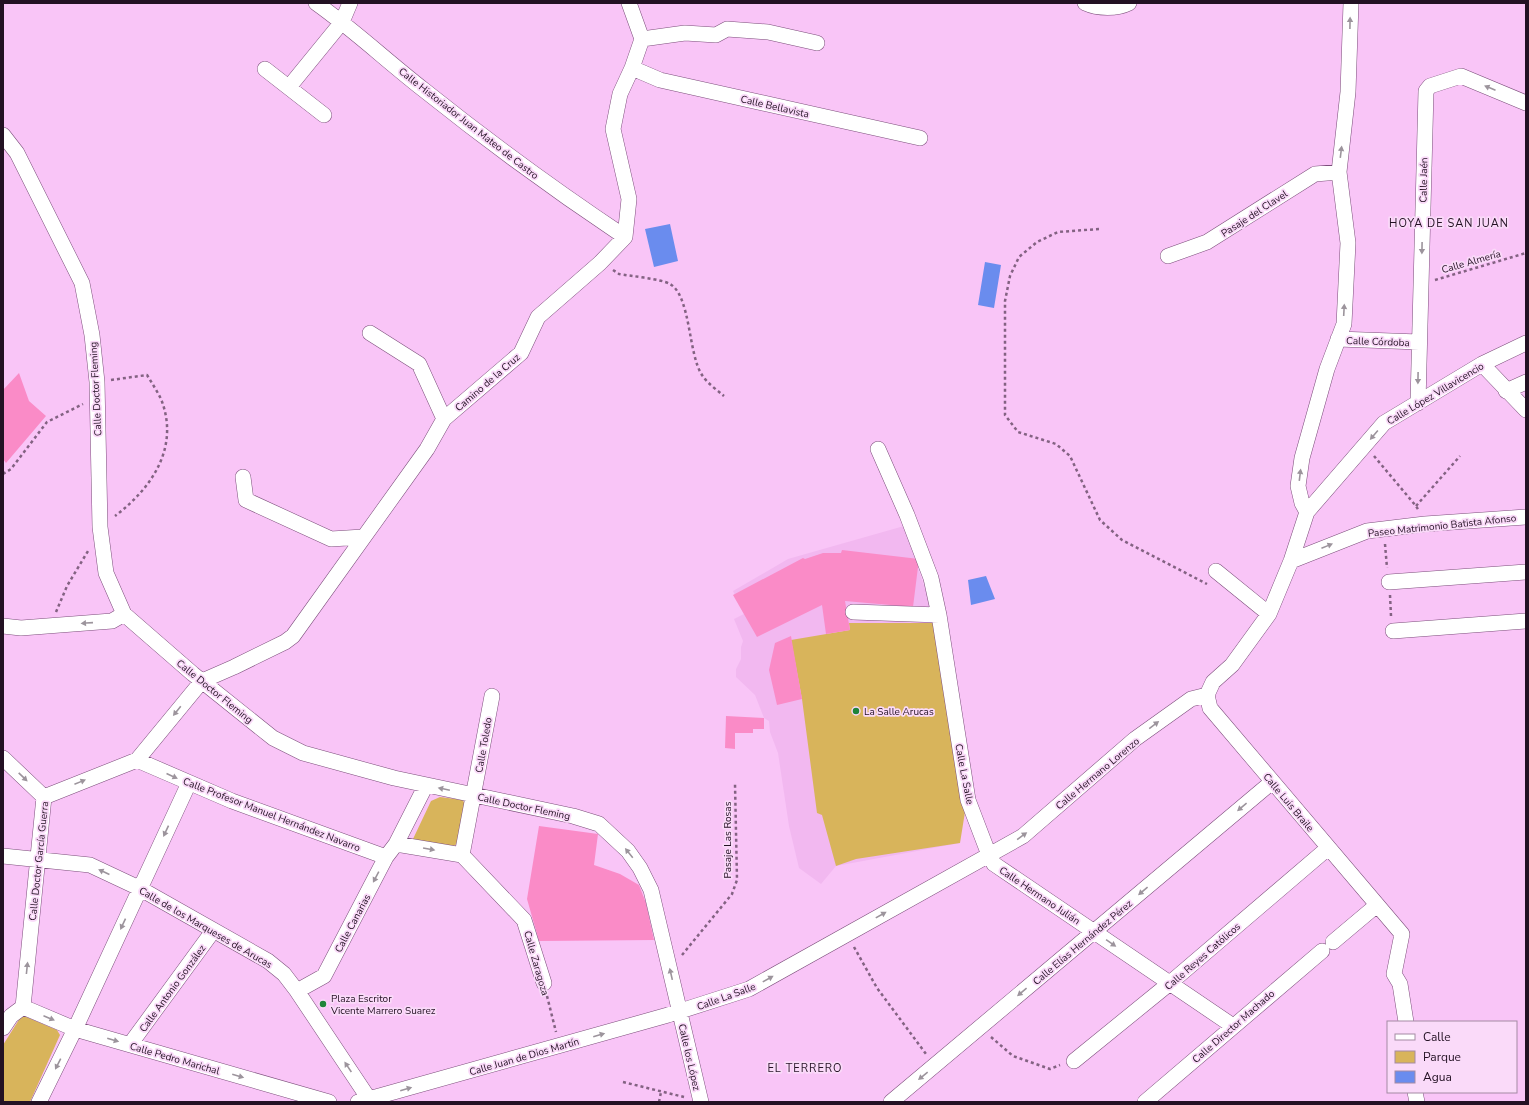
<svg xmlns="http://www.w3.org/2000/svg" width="1529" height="1105" font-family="'Nunito Sans',sans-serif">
	<rect width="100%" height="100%" fill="#f9c5f7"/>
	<!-- built -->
	<path fill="#f2b8f0" d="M 904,526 L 935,619 L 960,843 L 836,866 L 821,884 L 799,868 L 789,826 L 778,753 L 770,732 L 769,721 L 764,718 L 755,695 L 736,677 L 736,669 L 741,659 L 741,647 L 743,641 L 734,619 L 744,614 L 733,591 L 788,559 Z"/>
	<!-- green -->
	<path fill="#d8b45b" d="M 849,623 L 934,623 L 965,812 L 960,843 L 856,859 L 836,866 L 822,815 L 817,813 L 802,699 L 791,640 L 850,630 Z
		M 440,797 L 463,800 L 466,808 L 459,842 L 450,849 L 417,843 L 413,839 L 431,801 Z
		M 24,1016 L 57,1030 L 60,1035 L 30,1102 L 3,1102 L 3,1045 L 20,1018 Z"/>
	<!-- water -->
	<path fill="#6a8cee" d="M 670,224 L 678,261 L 654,267 L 645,229 Z
		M 985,262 L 1001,265 L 994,308 L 978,305 Z
		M 986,576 L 995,599 L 971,605 L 968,580 Z"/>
	<!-- building -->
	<path fill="#fa8bc7" d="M 19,373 L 29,401 L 46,416 L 6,463 L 3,459 L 3,390 Z
		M 842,550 L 919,559 L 913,607 L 845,601 L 850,630 L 826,634 L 822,605 L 757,637 L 733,595 L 803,558 L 805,559 L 823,553 L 841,553 Z
		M 791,636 L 802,699 L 777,705 L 769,670 L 775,643 Z
		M 726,716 L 764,718 L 764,729 L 753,729 L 753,733 L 735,733 L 735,749 L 725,748 Z
		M 539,826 L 598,834 L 594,865 L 620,874 L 639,885 L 646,903 L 654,940 L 539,941 L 527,899 Z"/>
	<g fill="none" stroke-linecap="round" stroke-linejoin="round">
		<defs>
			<path id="minor" d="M 316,3 C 354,30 388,62 424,90 C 489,142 556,191 625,237
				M 1085,3 C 1098,9 1117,9 1129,3
				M 642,39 L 685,33 L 716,35 L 727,29 L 768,32 L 817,43
				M 632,68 L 660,80 L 920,138
				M 265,69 L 324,115
				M 289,87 L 342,22 L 350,3
				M 3,135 L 17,153 L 82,283 L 92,335 L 97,382 L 100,527 L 106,573 L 124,614 L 193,674 L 273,738 L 303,753 L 394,778 L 573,816 L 599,824 L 628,851 L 640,868 L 651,890 L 701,1102
				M 1168,256 L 1207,242 L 1315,174 L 1339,172
				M 370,333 L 419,364 L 444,419
				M 1338,339 L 1419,342
				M 1482,364 L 1526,410
				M 1506,391 L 1526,382
				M 1418,403 L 1426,91 L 1430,86 L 1461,76 L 1526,103
				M 878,449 L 907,515 L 931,578 L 939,615 L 968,800 L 989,855 L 994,864 L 1233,1026
				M 243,477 L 246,500 L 331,539 L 363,537
				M 1307,512 L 1302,503 L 1298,486 L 1302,458 L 1327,369 L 1344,324 L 1348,243 L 1339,172 L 1348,92 L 1351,3
				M 1291,561 L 1367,531 L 1425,524 L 1526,517
				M 1216,571 L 1269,614
				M 1389,582 L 1526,572
				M 853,612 L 939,615
				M 3,626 L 21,628 L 112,621 L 124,614
				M 1393,631 L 1526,621
				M 3,758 L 44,797
				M 137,760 L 232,801 L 386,857
				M 44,797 L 137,760 L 202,681 L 234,667 L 285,642 L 293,636 L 427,449 L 444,419 L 521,353 L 538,317 L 600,263 L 625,237 L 629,199 L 613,129 L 620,94 L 632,68 L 642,39 L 629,3
				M 396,844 L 462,855
				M 462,855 L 492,696
				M 462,855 L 524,920 L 544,983
				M 3,856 L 90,865 L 139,888 L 268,961 L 284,974 L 297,991 L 369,1099
				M 1333,942 L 1377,905
				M 297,991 L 324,976 L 386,857 L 396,844 L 426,785
				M 23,1007 L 75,1029 L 329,1102
				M 23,1007 L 44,797
				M 1406,1022 L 1400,984 L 1394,974 L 1402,934 L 1210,708 L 1207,695 L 1213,682 L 1232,665 L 1269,614 L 1291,561 L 1307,512 L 1384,423 L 1482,364 L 1526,343
				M 3,1028 L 11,1016 L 23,1007
				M 132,1045 L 134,1039 L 213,931
				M 1074,1061 L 1170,983 L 1328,848
				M 1415,1092 L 1417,1102
				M 39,1102 L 75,1029 L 189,783
				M 358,1102 L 668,1015 L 749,989 L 1023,836 L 1135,739 L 1191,699 L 1207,695
				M 891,1102 L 1272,782
				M 1145,1102 L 1322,951"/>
		</defs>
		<!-- minor casing -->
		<use href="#minor" stroke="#7c4e7b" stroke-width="16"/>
		<!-- path -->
		<path stroke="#836282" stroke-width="2.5" stroke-dasharray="3 3" stroke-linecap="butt" d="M 1099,229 L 1058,232 L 1037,242 L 1019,257 L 1010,276 L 1005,301 L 1005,415 L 1018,432 L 1056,444 L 1070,456 L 1100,520 L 1122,540 L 1207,584
			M 613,270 L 619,274 C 630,276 662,279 670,284 C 691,296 688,354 702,375 C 707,383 717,390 724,396
			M 1435,280 L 1526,253
			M 111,380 L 147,375 C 152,383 157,391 161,399 C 180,447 152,488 115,516
			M 1374,456 L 1416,506 L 1419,511
			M 3,474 L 11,469 L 47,422 L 83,404
			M 1416,506 L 1460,456
			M 1385,544 L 1387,568
			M 1390,595 L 1391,616
			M 56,612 L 67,586 L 88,551
			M 854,947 L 877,988 L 926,1054
			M 682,955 L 732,894 L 737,880 L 735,784
			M 547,996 L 556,1032
			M 991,1037 L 1013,1056 L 1050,1069 L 1060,1065
			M 623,1082 L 684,1097
			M 659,1102 L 661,1092"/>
		<!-- minor -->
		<use href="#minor" stroke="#fff" stroke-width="15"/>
	</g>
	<!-- one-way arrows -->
	<defs><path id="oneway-solid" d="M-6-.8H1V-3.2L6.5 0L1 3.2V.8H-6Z"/></defs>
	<g fill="#9c949c">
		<use href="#oneway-solid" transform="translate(1350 23) rotate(-89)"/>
		<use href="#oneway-solid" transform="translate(1490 88) rotate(-157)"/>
		<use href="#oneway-solid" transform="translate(1341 152) rotate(-83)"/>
		<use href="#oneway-solid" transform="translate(1422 248) rotate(91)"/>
		<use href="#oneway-solid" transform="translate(1344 310) rotate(-87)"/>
		<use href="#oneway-solid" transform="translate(1418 378) rotate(91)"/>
		<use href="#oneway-solid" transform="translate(1374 435) rotate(130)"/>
		<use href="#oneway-solid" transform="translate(1300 475) rotate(-83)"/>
		<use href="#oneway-solid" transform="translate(1327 546) rotate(-22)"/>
		<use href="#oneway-solid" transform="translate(87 623) rotate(176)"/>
		<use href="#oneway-solid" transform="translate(177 711) rotate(129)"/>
		<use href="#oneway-solid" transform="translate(1154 725) rotate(-37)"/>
		<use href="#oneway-solid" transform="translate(172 776) rotate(24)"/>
		<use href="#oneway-solid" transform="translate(23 777) rotate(44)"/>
		<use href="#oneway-solid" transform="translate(80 782) rotate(-22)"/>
		<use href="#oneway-solid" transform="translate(444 789) rotate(-168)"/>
		<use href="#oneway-solid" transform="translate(1242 807) rotate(140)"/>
		<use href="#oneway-solid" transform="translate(166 831) rotate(115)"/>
		<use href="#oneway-solid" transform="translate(1022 836) rotate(-36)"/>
		<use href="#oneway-solid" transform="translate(429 849) rotate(10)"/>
		<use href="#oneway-solid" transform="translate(629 853) rotate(-129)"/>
		<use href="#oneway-solid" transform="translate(104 872) rotate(-155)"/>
		<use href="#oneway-solid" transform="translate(376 877) rotate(118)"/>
		<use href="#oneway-solid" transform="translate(1143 891) rotate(140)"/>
		<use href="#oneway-solid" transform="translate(881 915) rotate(-29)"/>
		<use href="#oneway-solid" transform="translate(123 924) rotate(115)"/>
		<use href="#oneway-solid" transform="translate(1111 943) rotate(35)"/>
		<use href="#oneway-solid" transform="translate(27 968) rotate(-84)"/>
		<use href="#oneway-solid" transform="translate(671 974) rotate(-103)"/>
		<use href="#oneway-solid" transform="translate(768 979) rotate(-29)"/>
		<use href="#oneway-solid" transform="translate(1022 992) rotate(140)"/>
		<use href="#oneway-solid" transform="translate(49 1018) rotate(23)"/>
		<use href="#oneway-solid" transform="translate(599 1035) rotate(-16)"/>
		<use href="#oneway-solid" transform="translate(113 1040) rotate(16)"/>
		<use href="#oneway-solid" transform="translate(58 1064) rotate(117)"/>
		<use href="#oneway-solid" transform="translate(348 1067) rotate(-124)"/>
		<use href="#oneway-solid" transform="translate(238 1076) rotate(16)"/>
		<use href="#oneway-solid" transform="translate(923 1076) rotate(141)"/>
		<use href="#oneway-solid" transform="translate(406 1089) rotate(-16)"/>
	</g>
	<!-- markers -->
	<g fill="#1e8439" stroke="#fadaf9" stroke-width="1.5">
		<circle cx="856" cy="711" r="4"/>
		<circle cx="323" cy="1004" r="4"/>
	</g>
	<g text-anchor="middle" stroke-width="3.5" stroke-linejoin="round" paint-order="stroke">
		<!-- street labels -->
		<g font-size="10" fill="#231123" stroke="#fadaf9">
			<text transform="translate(775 106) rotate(13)" y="4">Calle Bellavista</text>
			<text transform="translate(469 123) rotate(38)" y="4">Calle Historiador Juan Mateo de Castro</text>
			<text transform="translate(1423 180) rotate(-89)" y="4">Calle Jaén</text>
			<text transform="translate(1254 213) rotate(-33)" y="4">Pasaje del Clavel</text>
			<text transform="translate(1471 261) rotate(-16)" y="4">Calle Almería</text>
			<text transform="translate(1378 341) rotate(2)" y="4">Calle Córdoba</text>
			<text transform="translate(487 382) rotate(-41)" y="4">Camino de la Cruz</text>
			<text transform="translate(95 389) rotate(-93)" y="4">Calle Doctor Fleming</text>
			<text transform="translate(1435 393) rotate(-31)" y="4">Calle López Villavicencio</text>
			<text transform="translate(1442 525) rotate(-6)" y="4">Paseo Matrimonio Batista Afonso</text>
			<text transform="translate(215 691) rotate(39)" y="4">Calle Doctor Fleming</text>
			<text transform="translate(483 745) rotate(-80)" y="4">Calle Toledo</text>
			<text transform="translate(1097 773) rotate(-40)" y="4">Calle Hermano Lorenzo</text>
			<text transform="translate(965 774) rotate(79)" y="4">Calle La Salle</text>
			<text transform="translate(1289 802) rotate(50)" y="4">Calle Luis Braile</text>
			<text transform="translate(524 806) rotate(12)" y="4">Calle Doctor Fleming</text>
			<text transform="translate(272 814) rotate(21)" y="4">Calle Profesor Manuel Hernández Navarro</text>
			<text transform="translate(727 840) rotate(-90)" y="4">Pasaje Las Rosas</text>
			<text transform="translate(38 861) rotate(-84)" y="4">Calle Doctor García Guerra</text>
			<text transform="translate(1040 895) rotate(34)" y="4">Calle Hermano Julián</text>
			<text transform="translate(352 923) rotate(-62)" y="4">Calle Canarias</text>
			<text transform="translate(206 927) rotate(30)" y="4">Calle de los Marqueses de Arucas</text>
			<text transform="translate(1082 942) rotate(-40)" y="4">Calle Elías Hernández Pérez</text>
			<text transform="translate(1202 956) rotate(-41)" y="4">Calle Reyes Católicos</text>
			<text transform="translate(537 963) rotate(74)" y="4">Calle Zaragoza</text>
			<text transform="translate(172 988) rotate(-54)" y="4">Calle Antonio González</text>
			<text transform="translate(726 996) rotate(-20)" y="4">Calle La Salle</text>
			<text transform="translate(1233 1026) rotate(-41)" y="4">Calle Director Machado</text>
			<text transform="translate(524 1056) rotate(-16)" y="4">Calle Juan de Dios Martín</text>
			<text transform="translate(690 1057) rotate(77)" y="4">Calle los López</text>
			<text transform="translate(175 1058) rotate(16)" y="4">Calle Pedro Marichal</text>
		</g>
		<!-- poi labels -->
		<g font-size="10" fill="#231123" stroke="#fadaf9" text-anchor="start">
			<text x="864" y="715">La Salle Arucas</text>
			<text x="331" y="1002">Plaza Escritor<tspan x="331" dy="12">Vicente Marrero Suarez</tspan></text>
		</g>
		<!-- neighbourhood labels -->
		<g font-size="11" letter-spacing="1" fill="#231123" stroke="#fadaf9">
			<text x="1449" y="227">HOYA DE SAN JUAN</text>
			<text x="805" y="1072">EL TERRERO</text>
		</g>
	</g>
	<!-- border -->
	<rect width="1529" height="1105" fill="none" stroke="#231123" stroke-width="8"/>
	<!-- legend -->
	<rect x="1387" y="1021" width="130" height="72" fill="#fadaf9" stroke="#a48aa3"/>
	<rect x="1395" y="1034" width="20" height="6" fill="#ffffff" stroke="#a48aa3"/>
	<text x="1423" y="1041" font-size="12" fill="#231123">Calle</text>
	<rect x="1395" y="1051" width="20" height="12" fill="#d8b45b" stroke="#a48aa3"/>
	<text x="1423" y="1061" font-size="12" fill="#231123">Parque</text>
	<rect x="1395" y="1071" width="20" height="12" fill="#6a8cee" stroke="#a48aa3"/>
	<text x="1423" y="1081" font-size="12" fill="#231123">Agua</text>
</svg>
